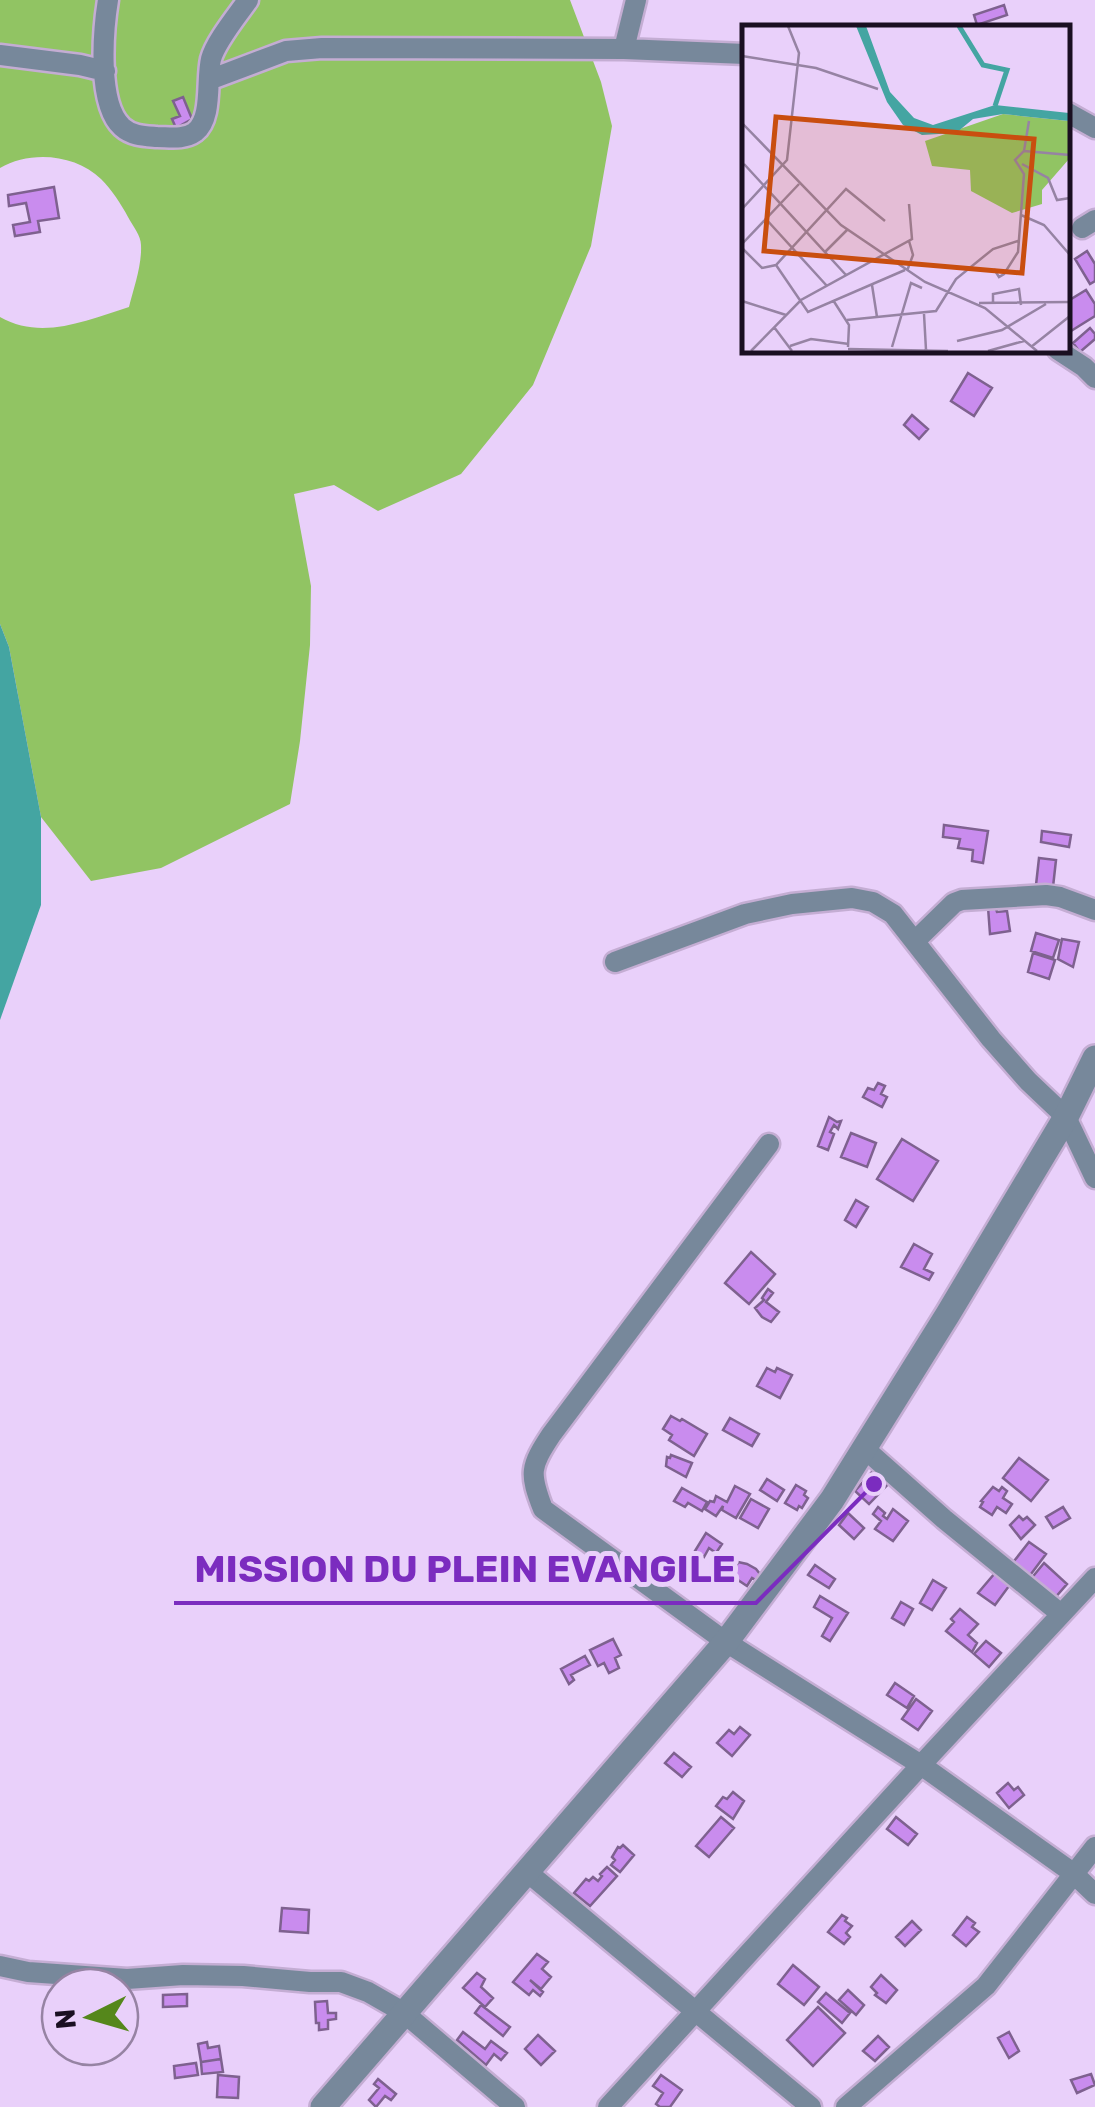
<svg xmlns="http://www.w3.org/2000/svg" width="1095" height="2107" font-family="Rubik,sans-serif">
	<rect width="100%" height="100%" fill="#e9d0fa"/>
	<!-- green -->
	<path fill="#91c463" d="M 0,0 L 570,0 L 601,82 L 612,126 L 591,246 L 533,385 L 461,474 L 378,511 L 334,485 L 294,494 L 311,586 L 310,645 L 300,741 L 290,804 L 161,868 L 91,881 L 41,817 L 9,647 L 0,624 L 0,317 C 42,341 87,320 129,307 C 134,287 142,265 141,245 C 141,236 133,226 128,217 C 121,204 112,190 101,179 C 76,154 30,150 0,168 Z"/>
	<!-- water -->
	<path fill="#44a5a2" d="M 0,624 L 9,647 L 41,817 L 41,905 L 0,1020 Z"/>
	<!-- building -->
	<path fill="#c98cee" stroke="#7e618f" stroke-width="2.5" d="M 1004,5 L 1007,15 L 977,25 L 974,15 Z
		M 183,97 L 192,119 L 176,128 L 172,119 L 180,116 L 173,101 Z
		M 54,187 L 59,218 L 38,221 L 40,232 L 15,236 L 13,225 L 30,222 L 26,203 L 9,206 L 8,195 Z
		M 1087,251 L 1095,264 L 1095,281 L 1090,284 L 1075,259 Z
		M 1086,290 L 1095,304 L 1095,316 L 1071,331 L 1068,325 L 1068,301 Z
		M 1090,328 L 1095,334 L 1095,339 L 1080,352 L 1073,343 Z
		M 968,373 L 992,388 L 974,416 L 951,401 Z
		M 912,415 L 928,429 L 919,439 L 904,425 Z
		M 944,825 L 988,831 L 983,863 L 972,861 L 973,850 L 958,848 L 960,839 L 943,837 Z
		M 1042,831 L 1071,835 L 1069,847 L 1041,842 Z
		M 1039,858 L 1056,860 L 1053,887 L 1036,885 Z
		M 995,906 L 997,912 L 1007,911 L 1010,931 L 990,934 L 988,907 Z
		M 1036,933 L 1059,940 L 1053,958 L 1031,951 Z
		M 1062,939 L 1079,942 L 1073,967 L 1058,959 Z
		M 1033,953 L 1055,960 L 1049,979 L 1028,972 Z
		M 878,1083 L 885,1086 L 881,1094 L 887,1097 L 882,1107 L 863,1097 L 868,1088 L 874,1090 Z
		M 829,1117 L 837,1122 L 841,1121 L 838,1129 L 834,1125 L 830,1132 L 834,1134 L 828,1150 L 818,1146 Z
		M 851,1133 L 876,1143 L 867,1167 L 841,1157 Z
		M 902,1139 L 938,1161 L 913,1201 L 877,1179 Z
		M 856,1200 L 868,1207 L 856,1227 L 845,1220 Z
		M 914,1244 L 932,1254 L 924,1269 L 933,1273 L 929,1280 L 901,1267 Z
		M 751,1252 L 775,1274 L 749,1304 L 725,1283 Z
		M 768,1289 L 773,1293 L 766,1302 L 779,1312 L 771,1322 L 762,1317 L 755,1308 L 764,1300 L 762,1298 Z
		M 767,1368 L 775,1372 L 777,1368 L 792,1375 L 780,1398 L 757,1386 Z
		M 671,1416 L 680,1421 L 682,1419 L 707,1434 L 694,1456 L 669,1440 L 672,1435 L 663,1429 Z
		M 730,1418 L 759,1434 L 752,1446 L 723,1430 Z
		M 671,1455 L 692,1463 L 686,1477 L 666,1466 L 667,1457 L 670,1458 Z
		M 1019,1458 L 1048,1480 L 1031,1501 L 1003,1478 Z
		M 879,1464 L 894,1478 L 869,1504 L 855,1491 Z
		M 767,1479 L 784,1490 L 777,1501 L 760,1490 Z
		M 796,1485 L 806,1491 L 804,1495 L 808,1498 L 802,1508 L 799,1506 L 797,1510 L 785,1503 Z
		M 735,1486 L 750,1494 L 736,1518 L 722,1510 L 723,1506 L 716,1516 L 705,1509 L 710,1501 L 714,1502 L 716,1496 L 727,1502 Z
		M 993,1487 L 999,1491 L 1002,1487 L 1007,1491 L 1003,1498 L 1012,1504 L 1006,1513 L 997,1507 L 992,1515 L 980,1507 L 983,1502 L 981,1501 Z
		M 682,1488 L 707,1502 L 702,1511 L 688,1503 L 685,1507 L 674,1501 Z
		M 751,1499 L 769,1509 L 758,1528 L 740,1518 Z
		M 878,1507 L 885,1513 L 883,1516 L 887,1519 L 893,1509 L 908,1521 L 893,1541 L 875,1529 L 881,1521 L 873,1514 Z
		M 1063,1507 L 1070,1518 L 1053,1528 L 1046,1517 Z
		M 848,1513 L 864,1528 L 854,1539 L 839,1525 Z
		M 1019,1516 L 1023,1520 L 1027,1517 L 1035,1525 L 1021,1539 L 1010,1525 Z
		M 706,1533 L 722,1544 L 716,1553 L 709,1548 L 704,1557 L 695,1551 Z
		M 1029,1542 L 1046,1554 L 1028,1578 L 1011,1565 Z
		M 738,1562 L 747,1564 L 756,1569 L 760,1574 L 756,1580 L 752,1578 L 747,1586 L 732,1576 Z
		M 1044,1563 L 1067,1584 L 1053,1600 L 1030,1580 Z
		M 815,1565 L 835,1579 L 829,1588 L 808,1575 Z
		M 995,1573 L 1009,1586 L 995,1605 L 978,1593 Z
		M 933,1580 L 946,1588 L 932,1610 L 920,1603 Z
		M 820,1596 L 848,1613 L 830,1641 L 822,1636 L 832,1618 L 814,1607 Z
		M 901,1602 L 913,1609 L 904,1625 L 892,1618 Z
		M 960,1609 L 978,1624 L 968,1635 L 977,1643 L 972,1652 L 946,1631 L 954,1622 L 951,1619 Z
		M 613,1639 L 621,1655 L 615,1658 L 619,1668 L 609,1673 L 604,1663 L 598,1666 L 590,1650 Z
		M 986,1641 L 1001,1653 L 989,1667 L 974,1654 Z
		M 585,1656 L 590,1665 L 571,1675 L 574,1680 L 569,1684 L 561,1669 Z
		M 895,1683 L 914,1696 L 907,1708 L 887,1695 Z
		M 916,1699 L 932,1711 L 918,1730 L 902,1719 Z
		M 740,1727 L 750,1735 L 732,1756 L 717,1743 L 729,1730 L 734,1734 Z
		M 674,1753 L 691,1767 L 682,1777 L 665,1763 Z
		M 1008,1783 L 1014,1790 L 1018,1787 L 1024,1795 L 1009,1808 L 997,1793 Z
		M 733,1792 L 744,1801 L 733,1819 L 716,1806 L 723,1797 L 727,1799 Z
		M 721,1817 L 734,1828 L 709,1857 L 696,1846 Z
		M 896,1817 L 917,1834 L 908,1845 L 887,1829 Z
		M 623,1845 L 634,1855 L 620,1872 L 611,1865 L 615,1860 L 612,1857 L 618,1847 L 620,1848 Z
		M 607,1867 L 617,1876 L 590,1906 L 574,1893 L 586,1879 L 589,1881 L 593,1877 L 598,1881 L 602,1876 L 600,1874 Z
		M 282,1908 L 309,1910 L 308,1933 L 280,1931 Z
		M 842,1915 L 847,1918 L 845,1921 L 852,1926 L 846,1933 L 850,1937 L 844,1944 L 828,1932 Z
		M 967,1917 L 975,1923 L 972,1927 L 979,1932 L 966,1946 L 953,1935 Z
		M 912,1921 L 921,1930 L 905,1946 L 896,1937 Z
		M 537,1954 L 548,1962 L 542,1969 L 551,1977 L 541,1989 L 530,1980 L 543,1992 L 540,1996 L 533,1990 L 529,1995 L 513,1982 Z
		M 793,1965 L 819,1987 L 804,2005 L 778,1984 Z
		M 477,1973 L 485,1979 L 481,1987 L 493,1998 L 485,2007 L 463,1988 Z
		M 881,1975 L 897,1990 L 886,2003 L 875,1995 L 877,1993 L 871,1987 Z
		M 848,1990 L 864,2005 L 856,2015 L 839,2000 Z
		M 826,1993 L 850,2013 L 842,2023 L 818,2002 Z
		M 187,1994 L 187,2006 L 163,2007 L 163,1995 Z
		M 327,2001 L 328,2013 L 336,2013 L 336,2019 L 328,2020 L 328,2029 L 319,2030 L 319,2023 L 316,2023 L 315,2002 Z
		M 481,2005 L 510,2027 L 503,2036 L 475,2013 Z
		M 818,2007 L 845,2033 L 813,2066 L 787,2040 Z
		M 463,2032 L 485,2049 L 491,2041 L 507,2053 L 501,2060 L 494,2054 L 486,2065 L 457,2040 Z
		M 1009,2032 L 1019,2051 L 1009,2058 L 998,2038 Z
		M 538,2035 L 555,2051 L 541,2065 L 525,2049 Z
		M 878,2036 L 889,2047 L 875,2061 L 863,2051 Z
		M 207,2042 L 208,2048 L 219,2046 L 221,2059 L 201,2062 L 198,2044 Z
		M 221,2059 L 223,2072 L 202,2074 L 201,2062 Z
		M 196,2063 L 198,2075 L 175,2078 L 174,2066 Z
		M 1091,2074 L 1095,2085 L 1077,2093 L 1071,2080 Z
		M 218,2075 L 239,2077 L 238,2098 L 217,2097 Z
		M 661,2075 L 682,2090 L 670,2107 L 660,2107 L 656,2104 L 663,2093 L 653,2086 Z
		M 378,2079 L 396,2094 L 391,2100 L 385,2096 L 376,2107 L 369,2100 L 379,2088 L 374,2084 Z"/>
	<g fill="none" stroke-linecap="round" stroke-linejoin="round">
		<defs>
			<path id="minor" d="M 108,0 C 103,31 97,104 122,127 C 132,136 144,136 157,137 C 169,137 184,140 195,132 C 213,118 206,80 211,59 C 216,41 237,16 248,0
				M 624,49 L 636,0
				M 0,55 L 80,65 L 105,71
				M 209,80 L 286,51 L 322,48 L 624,49 L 745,54
				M 1068,113 L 1095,128
				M 1082,228 L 1095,220
				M 1058,350 L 1084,367 L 1095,378
				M 915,941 L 954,903 L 962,900 L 1046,895 L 1060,897 L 1095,910
				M 615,962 L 745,914 L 792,904 L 852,898 L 873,902 L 893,914 L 991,1039 L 1028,1081 L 1066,1117 L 1095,1178
				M 769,1144 L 551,1435 C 530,1467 529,1473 543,1509 L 726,1642 L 921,1765 L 1073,1873 L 1095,1894
				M 865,1449 L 944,1519 L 1061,1614
				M 526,1871 L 811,2107
				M 0,1966 L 28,1972 L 127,1979 L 183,1975 L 243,1976 L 310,1982 L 341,1982 L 368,1992 L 403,2012 L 515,2107
				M 608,2107 L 921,1765 L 1095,1578
				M 846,2107 L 986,1986 L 1095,1847"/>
			<path id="tertiary" d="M 323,2107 L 726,1642 L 832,1500 L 948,1314 L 1066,1117 L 1095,1058"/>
		</defs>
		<!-- minor casing -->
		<use href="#minor" stroke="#c4add3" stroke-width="25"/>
		<!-- tertiary casing -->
		<use href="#tertiary" stroke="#c4add3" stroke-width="30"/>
		<!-- minor -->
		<use href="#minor" stroke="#77889b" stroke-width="20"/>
		<!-- tertiary -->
		<use href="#tertiary" stroke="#77889b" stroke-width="25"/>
	</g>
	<!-- overview -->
	<g transform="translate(742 25)">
		<rect width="328" height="328" fill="#e9d0fa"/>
		<path d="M 261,89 L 327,96 L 327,134 L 300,165 L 300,179 L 270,188 L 229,166 L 228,145 L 190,141 L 183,116 Z" fill="#91c463"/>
		<path d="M 114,1 L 124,1 L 148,67 L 172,93 L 191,100 L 253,80 L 327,88 L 327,96 L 261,89 L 231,94 L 214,108 L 180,110 L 161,100 L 145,77 Z" fill="#44a5a2"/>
		<path fill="none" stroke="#44a5a2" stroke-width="5" d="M 217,1 L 241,40 L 265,45 L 253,81"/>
		<path fill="none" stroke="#9683a3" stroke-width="2.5" d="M 0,31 L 74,43 L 136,64M 0,98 L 99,200 L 183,257 L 243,283 L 295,326M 282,126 L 328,130M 2,139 L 104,250M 280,139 L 306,153 L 315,175 L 328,173M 0,184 L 45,135 L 57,28 L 46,1M 279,190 L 302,200 L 328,230M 23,193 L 85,261M 0,219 L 57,159M 0,223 L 20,243 L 34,240 L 104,164 L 143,196M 83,227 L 105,205M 34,240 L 66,287 L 163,245M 252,244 L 257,252 L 262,249 L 276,227 L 282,149 L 273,135 L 282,126 L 287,96M 165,246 L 171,230 L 167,216M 130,260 L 135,292M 91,275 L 107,300 L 106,322M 0,276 L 44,290M 237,278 L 328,277M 251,279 L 251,269 L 277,264 L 279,280M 182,289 L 184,325M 105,295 L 194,286 L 214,254 L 251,224 L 276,216M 32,302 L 50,326M 215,316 L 260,305 L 304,279M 48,321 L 69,314 L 107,319M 150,322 L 169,258 L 180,263M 289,322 L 328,291M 106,324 L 206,326M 9,326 L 59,275 L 170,214 L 167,179M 246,326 L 282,316"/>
		<path fill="#c94e0f" fill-opacity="0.15" stroke="#c94e0f" stroke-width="5" d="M 34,92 L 292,114 L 280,248 L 22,226 Z"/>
		<rect width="328" height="328" fill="none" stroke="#1a0f21" stroke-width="5"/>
	</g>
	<!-- callouts -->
	<path fill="none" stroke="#7b2cbf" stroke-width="4" d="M874 1484L756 1603H174"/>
	<circle fill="#7b2cbf" stroke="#e9d0fa" stroke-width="4" cx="874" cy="1484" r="10"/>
	<g font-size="38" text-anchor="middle" font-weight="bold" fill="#7b2cbf" stroke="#e9d0fa" stroke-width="10" stroke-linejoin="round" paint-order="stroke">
		<text x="465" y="1582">MISSION DU PLEIN EVANGILE</text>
	</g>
	<!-- north arrow -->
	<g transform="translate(90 2017) rotate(265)"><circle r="48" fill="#e9d0fa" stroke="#9683a3" stroke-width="2.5"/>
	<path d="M0-8L18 38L0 25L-18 38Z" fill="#55871b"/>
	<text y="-15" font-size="28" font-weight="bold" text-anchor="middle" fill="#1a0f21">N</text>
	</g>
</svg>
